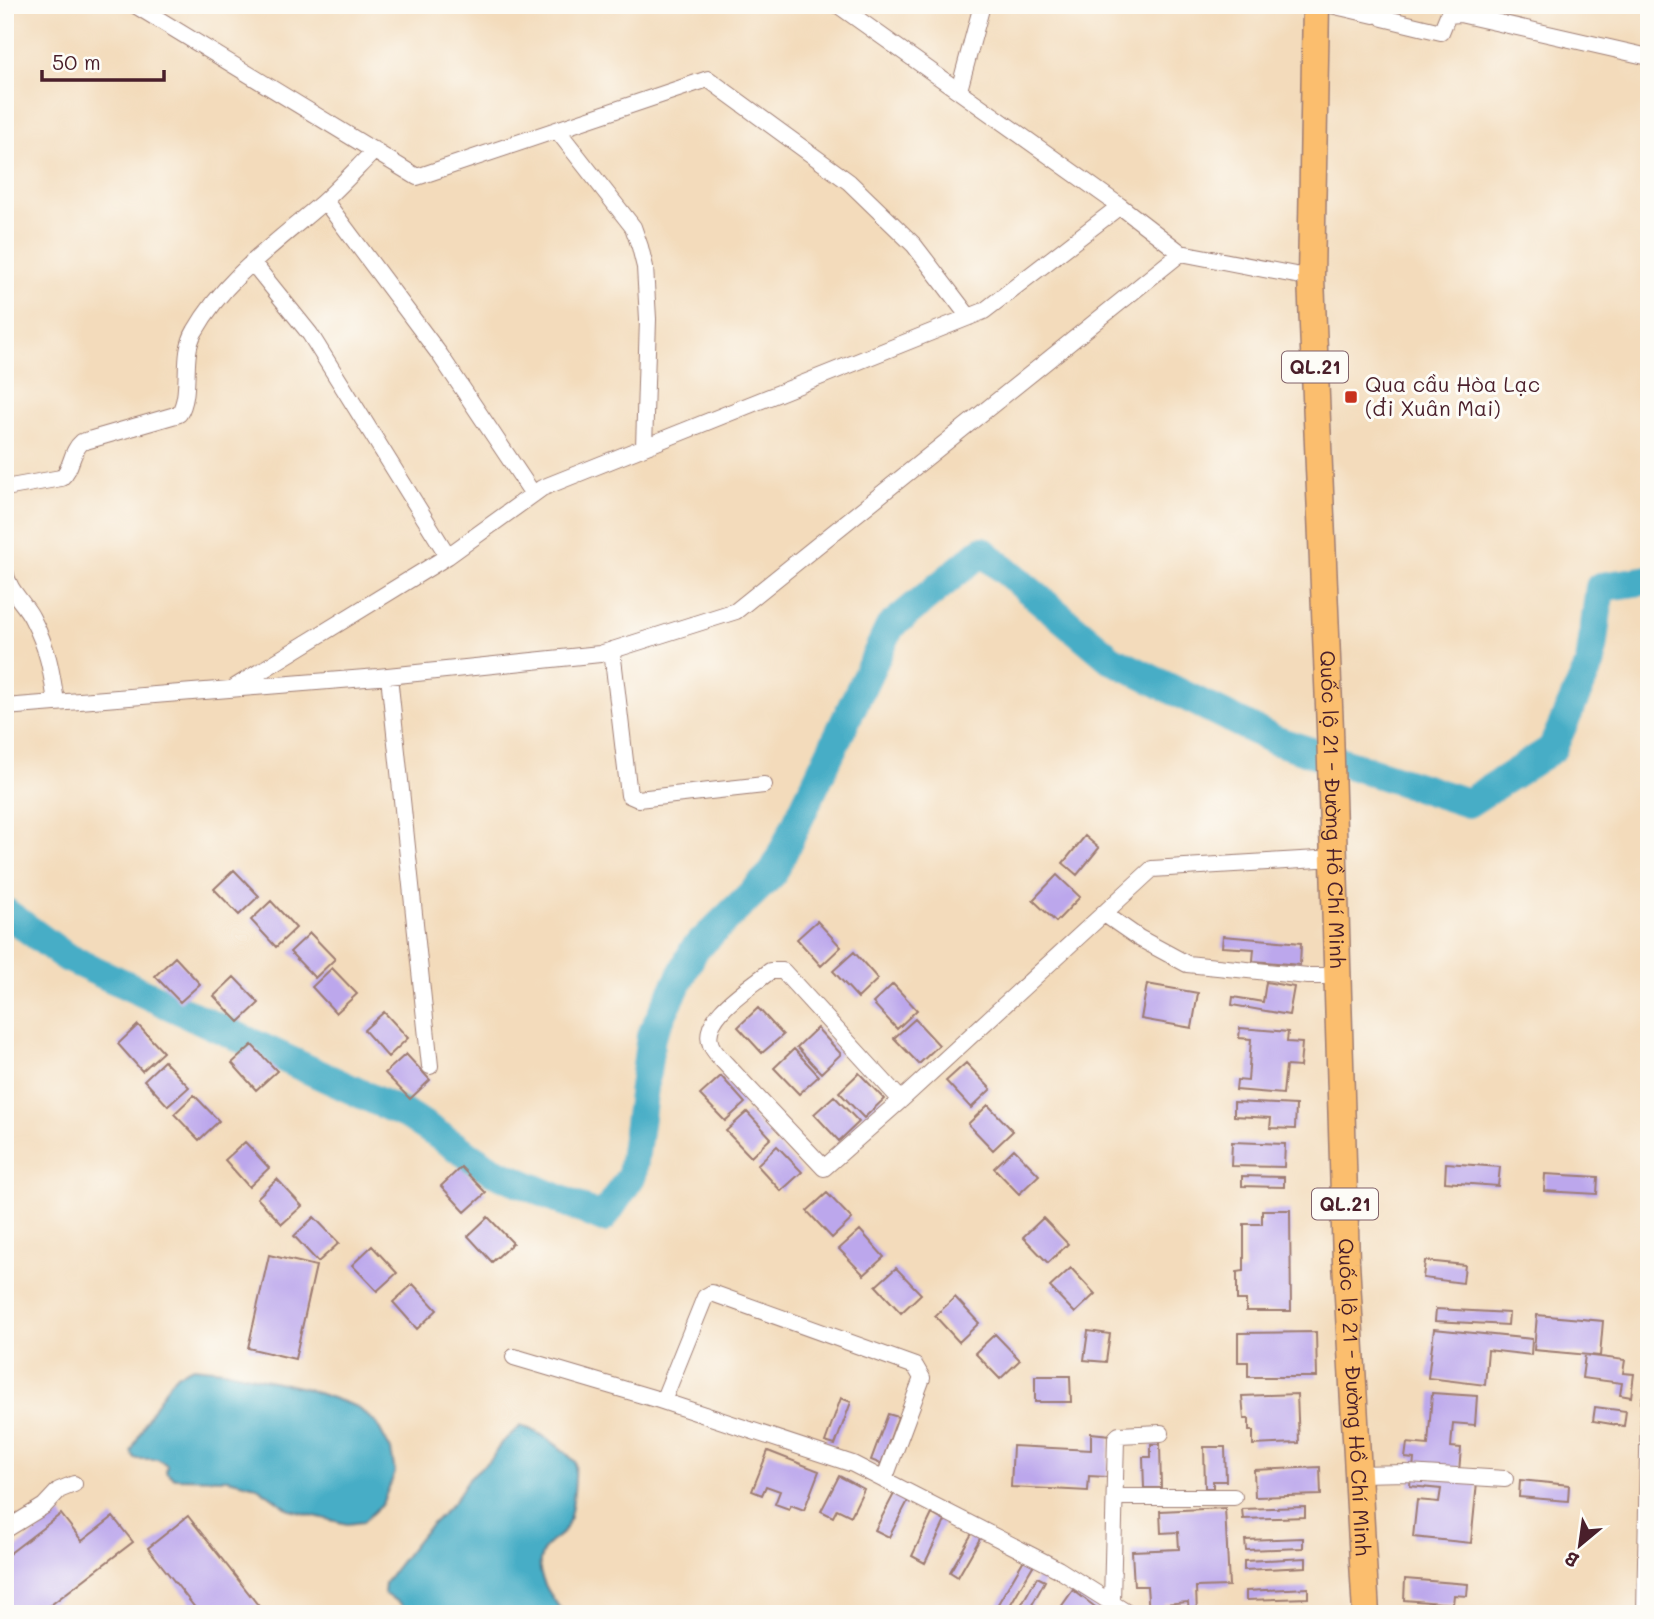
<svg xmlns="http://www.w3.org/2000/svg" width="1654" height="1619" font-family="Mali,sans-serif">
	<rect width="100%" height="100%" fill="#fdfcf7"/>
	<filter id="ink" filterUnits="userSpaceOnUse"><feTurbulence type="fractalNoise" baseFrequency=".0143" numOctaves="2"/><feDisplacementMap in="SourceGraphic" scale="14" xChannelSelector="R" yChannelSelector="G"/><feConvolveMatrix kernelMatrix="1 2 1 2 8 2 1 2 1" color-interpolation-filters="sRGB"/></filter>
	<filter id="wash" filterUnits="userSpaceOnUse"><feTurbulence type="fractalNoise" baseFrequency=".00686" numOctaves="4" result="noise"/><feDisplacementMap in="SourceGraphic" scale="28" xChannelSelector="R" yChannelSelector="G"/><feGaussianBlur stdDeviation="1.57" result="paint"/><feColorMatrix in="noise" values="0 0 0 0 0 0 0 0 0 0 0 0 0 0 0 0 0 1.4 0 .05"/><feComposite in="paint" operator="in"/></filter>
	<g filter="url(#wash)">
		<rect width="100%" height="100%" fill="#f3dbbb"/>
		<!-- water -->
		<path fill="#47adc6" stroke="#486678" stroke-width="2" d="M 193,1367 L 223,1370 L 304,1388 L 357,1407 L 377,1424 L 391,1450 L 395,1473 L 382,1504 L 363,1522 L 347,1524 L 290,1510 L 256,1486 L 228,1479 L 175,1478 L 166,1472 L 167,1465 L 157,1459 L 135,1459 L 131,1452 L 148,1417 L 170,1382 L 178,1374 Z
			M 521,1426 C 543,1433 559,1445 575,1462 C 576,1477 573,1520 564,1531 C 559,1537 552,1540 547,1546 C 528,1569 550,1594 564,1614 L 408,1614 L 400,1603 L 384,1594 L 385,1583 L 394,1570 L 423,1533 L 453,1503 L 470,1477 L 492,1458 L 501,1443 Z"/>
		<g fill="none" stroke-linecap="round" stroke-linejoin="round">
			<!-- river -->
			<path stroke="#47adc6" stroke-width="30" d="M 5,912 L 66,957 L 411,1117 L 491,1170 L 603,1218 L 632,1175 L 651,1036 L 694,950 L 773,873 L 890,627 L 982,551 L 1111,659 L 1274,740 L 1468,803 L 1552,749 L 1590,664 L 1600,587 L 1649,580"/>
		</g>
		<g id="blocks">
			<!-- building -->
			<path fill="#bca7ec" d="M 1085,836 L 1099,848 L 1077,875 L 1063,863 Z
				M 234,870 L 259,896 L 239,915 L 214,889 Z
				M 1057,875 L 1080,897 L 1056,922 L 1033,900 Z
				M 271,901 L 296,928 L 276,947 L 251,920 Z
				M 817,921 L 841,947 L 821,966 L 797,939 Z
				M 310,933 L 335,959 L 315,978 L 290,952 Z
				M 1223,936 L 1301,943 L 1300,965 L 1253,961 L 1254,949 L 1222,947 Z
				M 854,952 L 878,979 L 858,998 L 833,971 Z
				M 175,957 L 200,984 L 180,1002 L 155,976 Z
				M 332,968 L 357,994 L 336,1013 L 312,987 Z
				M 234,977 L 259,1003 L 239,1022 L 214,996 Z
				M 1266,982 L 1294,987 L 1289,1015 L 1232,1005 L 1233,997 L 1263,1002 Z
				M 893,984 L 917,1010 L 897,1029 L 873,1003 Z
				M 1147,984 L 1198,993 L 1192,1028 L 1141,1019 Z
				M 758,1008 L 783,1035 L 762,1053 L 738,1027 Z
				M 384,1012 L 408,1038 L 388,1057 L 364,1030 Z
				M 915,1019 L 939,1045 L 919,1064 L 894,1038 Z
				M 138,1025 L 163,1052 L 142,1071 L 118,1044 Z
				M 817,1028 L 841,1054 L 821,1073 L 797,1047 Z
				M 1240,1028 L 1288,1032 L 1287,1042 L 1302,1043 L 1300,1067 L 1286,1066 L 1283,1094 L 1236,1090 L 1237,1080 L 1248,1081 L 1251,1039 L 1239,1038 Z
				M 252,1045 L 277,1071 L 256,1090 L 232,1063 Z
				M 794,1049 L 819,1076 L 799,1094 L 774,1068 Z
				M 406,1054 L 430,1080 L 410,1099 L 385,1073 Z
				M 164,1061 L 189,1087 L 168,1106 L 144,1080 Z
				M 966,1063 L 991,1089 L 971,1108 L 946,1081 Z
				M 859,1073 L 884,1099 L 864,1118 L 839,1092 Z
				M 721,1076 L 745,1103 L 725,1121 L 700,1095 Z
				M 194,1095 L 219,1121 L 199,1140 L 174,1114 Z
				M 834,1096 L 859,1122 L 839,1141 L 814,1114 Z
				M 1234,1102 L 1296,1105 L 1295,1129 L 1270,1128 L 1271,1118 L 1234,1116 Z
				M 988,1105 L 1013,1131 L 993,1150 L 968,1124 Z
				M 747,1112 L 771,1138 L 751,1157 L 726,1131 Z
				M 245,1142 L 269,1168 L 249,1187 L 225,1160 Z
				M 1232,1142 L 1285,1144 L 1284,1167 L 1231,1166 Z
				M 777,1146 L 802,1172 L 781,1191 L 757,1165 Z
				M 1014,1149 L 1039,1175 L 1019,1194 L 994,1168 Z
				M 1446,1163 L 1500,1167 L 1498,1186 L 1445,1182 Z
				M 461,1167 L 486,1193 L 465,1212 L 441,1186 Z
				M 1545,1174 L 1598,1177 L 1597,1194 L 1544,1191 Z
				M 1242,1176 L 1284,1177 L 1284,1187 L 1242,1186 Z
				M 277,1179 L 302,1206 L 282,1224 L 257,1198 Z
				M 827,1193 L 852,1219 L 832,1238 L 807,1211 Z
				M 1262,1210 L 1290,1210 L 1291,1311 L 1246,1311 L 1246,1300 L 1237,1300 L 1237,1272 L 1244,1271 L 1244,1224 L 1262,1224 Z
				M 314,1217 L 339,1243 L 318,1262 L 294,1236 Z
				M 488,1217 L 513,1243 L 492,1262 L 468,1236 Z
				M 1043,1218 L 1068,1244 L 1048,1263 L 1023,1237 Z
				M 860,1230 L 884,1257 L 864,1275 L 839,1249 Z
				M 372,1246 L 397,1273 L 377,1291 L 352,1265 Z
				M 269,1255 L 316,1266 L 295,1359 L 248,1348 Z
				M 1425,1261 L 1465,1265 L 1463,1283 L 1423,1278 Z
				M 896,1268 L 921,1294 L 901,1313 L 876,1286 Z
				M 1071,1268 L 1095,1294 L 1075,1313 L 1050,1287 Z
				M 413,1284 L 437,1310 L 417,1329 L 393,1302 Z
				M 955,1297 L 979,1323 L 959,1342 L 935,1316 Z
				M 1436,1309 L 1509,1313 L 1508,1325 L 1435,1321 Z
				M 1537,1315 L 1603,1321 L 1600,1356 L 1534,1350 Z
				M 1434,1329 L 1532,1339 L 1531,1355 L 1488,1350 L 1485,1385 L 1428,1378 Z
				M 1088,1331 L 1110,1334 L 1106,1362 L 1084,1360 Z
				M 1316,1332 L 1317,1377 L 1248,1377 L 1248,1362 L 1238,1362 L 1238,1333 Z
				M 995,1334 L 1020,1360 L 1000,1379 L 975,1353 Z
				M 1585,1355 L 1625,1360 L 1623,1373 L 1634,1374 L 1631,1397 L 1620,1395 L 1622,1383 L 1582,1378 Z
				M 1035,1376 L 1070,1376 L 1071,1402 L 1035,1402 Z
				M 1432,1393 L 1477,1396 L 1475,1425 L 1453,1423 L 1451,1447 L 1461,1448 L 1459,1472 L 1413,1468 L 1414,1459 L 1405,1458 L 1407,1443 L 1428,1445 Z
				M 1297,1394 L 1299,1443 L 1253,1445 L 1253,1431 L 1249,1431 L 1249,1419 L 1244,1419 L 1242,1396 Z
				M 841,1398 L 851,1402 L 835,1445 L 825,1442 Z
				M 1595,1407 L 1626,1411 L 1624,1426 L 1593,1421 Z
				M 888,1414 L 898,1417 L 881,1464 L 871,1460 Z
				M 1091,1433 L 1110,1435 L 1107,1477 L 1089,1476 L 1088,1491 L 1011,1487 L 1013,1446 L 1091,1450 Z
				M 1151,1444 L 1160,1444 L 1161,1488 L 1144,1488 L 1143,1457 L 1151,1457 Z
				M 1204,1447 L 1225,1447 L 1226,1481 L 1213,1481 L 1213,1488 L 1205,1488 Z
				M 768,1451 L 819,1471 L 804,1510 L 791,1505 L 789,1509 L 775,1504 L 780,1491 L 766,1486 L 762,1495 L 752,1491 Z
				M 1320,1467 L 1321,1495 L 1255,1497 L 1254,1470 Z
				M 839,1476 L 864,1489 L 851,1516 L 837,1509 L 833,1517 L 821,1511 Z
				M 1411,1476 L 1477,1482 L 1471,1543 L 1413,1537 L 1417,1500 L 1439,1502 L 1441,1489 L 1410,1486 Z
				M 1520,1480 L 1569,1485 L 1568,1501 L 1519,1497 Z
				M 895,1492 L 909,1499 L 889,1537 L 875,1530 Z
				M 1305,1507 L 1305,1517 L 1243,1519 L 1242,1509 Z
				M 1225,1508 L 1229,1586 L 1196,1587 L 1197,1614 L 1189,1614 L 1188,1602 L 1164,1604 L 1165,1614 L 1149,1614 L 1147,1586 L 1134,1586 L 1132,1551 L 1179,1549 L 1178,1532 L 1161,1533 L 1160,1511 Z
				M 61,1514 L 82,1541 L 113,1517 L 133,1542 L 39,1614 L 14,1614 L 5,1602 L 5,1557 Z
				M 932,1514 L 945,1521 L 925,1563 L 912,1556 Z
				M 188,1516 L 265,1614 L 200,1614 L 148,1548 Z
				M 974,1530 L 982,1535 L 958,1577 L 950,1572 Z
				M 1303,1538 L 1303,1548 L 1246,1550 L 1245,1540 Z
				M 1025,1558 L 1034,1564 L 1005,1614 L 992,1614 Z
				M 1306,1558 L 1306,1567 L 1244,1570 L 1244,1561 Z
				M 1037,1577 L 1045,1581 L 1027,1614 L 1016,1614 Z
				M 1405,1579 L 1468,1584 L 1467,1596 L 1454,1595 L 1453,1604 L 1404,1600 Z
				M 1308,1588 L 1308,1598 L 1246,1600 L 1246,1591 Z
				M 1073,1590 L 1094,1606 L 1105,1614 L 1056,1614 Z
				M 1407,1608 L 1449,1612 L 1449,1614 L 1407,1614 Z"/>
		</g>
	</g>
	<g filter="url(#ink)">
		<use href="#blocks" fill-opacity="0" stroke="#9e7d73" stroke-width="2"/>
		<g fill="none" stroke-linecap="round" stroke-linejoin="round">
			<defs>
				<path id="minor" d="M 135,5 L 417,177 L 708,79 L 849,182 L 914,245 L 969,317
					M 838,5 L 1120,206 L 1181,253
					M 1331,5 L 1374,15
					M 1383,18 L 1441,32 L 1448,15 L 1460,14 L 1649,57
					M 959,90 L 982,5
					M 557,130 L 633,227 L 640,247 L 645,267 L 648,319 L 644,447
					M 325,201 L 440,355 L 533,494
					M 252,262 L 310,334 L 448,556
					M 5,488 L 61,478 C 73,468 70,452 82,442 L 179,414 C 193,392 180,356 195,331 C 225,278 276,243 322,203 C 340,187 357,168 375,150
					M 5,571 C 8,591 24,602 32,618 C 48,649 51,668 56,702
					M 612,650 L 629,795 L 638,799 L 764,785
					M 389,676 L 430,1066
					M 235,687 L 448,556 L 542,488 L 984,311 L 1120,206
					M 5,707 L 378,677 L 600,654 L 736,611 L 1181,253 L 1311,278
					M 1103,913 L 1139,938 L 1187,964 L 1308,976 L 1338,976
					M 901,1100 L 783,971 L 770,971 C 751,987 699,1017 711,1045 C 713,1050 718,1055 721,1059 L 824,1168 L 901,1100 L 1152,869 L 1335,858
					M 514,1357 L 656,1399 L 853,1464 L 1058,1569 L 1129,1614
					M 663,1401 L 705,1297 L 712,1293 L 915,1366 L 922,1378 L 884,1480
					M 1358,1474 L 1407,1473 L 1505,1479
					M 1115,1497 L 1234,1497
					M 5,1530 L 44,1506 L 59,1490 L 74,1484
					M 1112,1602 L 1116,1438 L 1119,1435 L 1161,1433
					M 1645,1614 L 1649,1401"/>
				<g id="trunk">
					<path id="s1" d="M 1316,5 L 1311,278 L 1330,729 L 1346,1262 L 1366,1614"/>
				</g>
			</defs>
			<!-- minor casing -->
			<use href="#minor" stroke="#9e7d73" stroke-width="18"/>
			<!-- trunk casing -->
			<use href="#trunk" stroke="#9e7d73" stroke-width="29"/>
			<!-- minor -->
			<use href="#minor" stroke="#fff" stroke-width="16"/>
			<!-- trunk -->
			<use href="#trunk" stroke="#fbbe6e" stroke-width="26"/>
		</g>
	</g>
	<!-- markers -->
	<rect fill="#c8321e" stroke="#fdfcf7" stroke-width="2.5" x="1344" y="390" width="14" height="14" rx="3.5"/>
	<g text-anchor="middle" stroke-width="6" stroke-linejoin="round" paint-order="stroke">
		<!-- shield labels -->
		<g fill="#fdfcf7" stroke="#806168" stroke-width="2">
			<rect x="1282" y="351.5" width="66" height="31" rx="5"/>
			<rect x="1312" y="1188.5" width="66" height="31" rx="5"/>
		</g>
		<g font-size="19" font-weight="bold" fill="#4a1f2b">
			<text x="1315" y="374">QL.21</text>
			<text x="1345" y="1211">QL.21</text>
		</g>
		<!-- poi labels -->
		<g font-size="21" fill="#4a1f2b" stroke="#fdfcf7" text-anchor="start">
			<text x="1365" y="392">Qua cầu Hòa Lạc<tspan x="1365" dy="24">(đi Xuân Mai)</tspan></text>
		</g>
		<!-- street labels -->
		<g font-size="21" fill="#4a1f2b" stroke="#fdfcf7">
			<text dy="7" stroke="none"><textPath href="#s1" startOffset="805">Quốc lộ 21 - Đường Hồ Chí Minh</textPath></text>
			<text dy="7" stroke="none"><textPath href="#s1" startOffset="1393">Quốc lộ 21 - Đường Hồ Chí Minh</textPath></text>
		</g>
	</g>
	<!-- margin -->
	<rect width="1654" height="1619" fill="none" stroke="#fdfcf7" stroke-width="28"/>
	<!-- north arrow -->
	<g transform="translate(1580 1545) rotate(209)" stroke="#fdfcf7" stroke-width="5" paint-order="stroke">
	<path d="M0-5L12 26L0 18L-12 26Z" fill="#4a1f2b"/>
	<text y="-10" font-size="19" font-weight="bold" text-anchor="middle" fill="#4a1f2b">B</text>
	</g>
	<!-- scale -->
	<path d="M42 70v10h122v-10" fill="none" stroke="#4a1f2b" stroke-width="3.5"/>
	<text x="52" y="70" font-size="21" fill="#4a1f2b" stroke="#fdfcf7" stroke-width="5" paint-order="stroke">50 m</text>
</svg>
